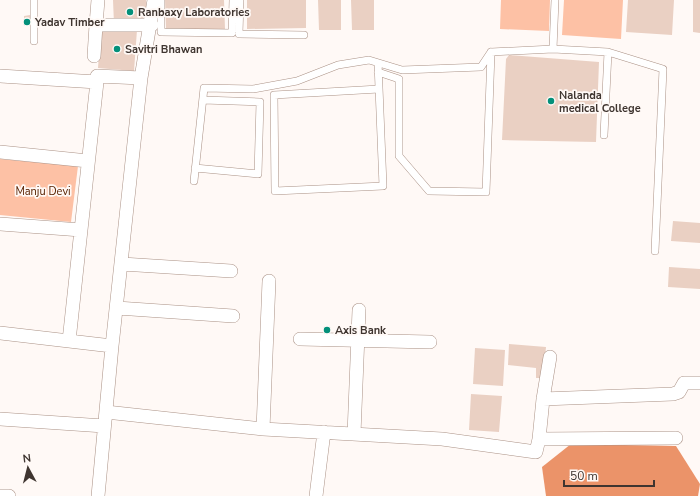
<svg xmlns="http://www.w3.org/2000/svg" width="700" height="496" font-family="'Nunito Sans',sans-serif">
	<rect width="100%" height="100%" fill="#fff9f6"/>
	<!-- green -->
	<path fill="#fdc1a5" d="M 501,0 L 550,0 L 549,31 L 500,29 Z
		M 564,0 L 623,0 L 621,39 L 562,35 Z
		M 0,159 L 78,166 L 71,222 L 0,215 Z"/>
	<!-- water -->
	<path fill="#eb9369" d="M 571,444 L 676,446 L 700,484 L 698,496 L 546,496 L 542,467 Z"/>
	<!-- building -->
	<path fill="#ead0c3" d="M 113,0 L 146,0 L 147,24 L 114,24 Z
		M 165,0 L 224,0 L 225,29 L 166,29 Z
		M 247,0 L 306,0 L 306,28 L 247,29 Z
		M 318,0 L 341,0 L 341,30 L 319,30 Z
		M 351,0 L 374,0 L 374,30 L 352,30 Z
		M 628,0 L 674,0 L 672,35 L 626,32 Z
		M 693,0 L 700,0 L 700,33 L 693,32 Z
		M 30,15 L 30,25 L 24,24 L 24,16 Z
		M 101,27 L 137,30 L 134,71 L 98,68 Z
		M 509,55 L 599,62 L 596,142 L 502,140 L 506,59 Z
		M 673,221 L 700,223 L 700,243 L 671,241 Z
		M 669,267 L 700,269 L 700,289 L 668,287 Z
		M 509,344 L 546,347 L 543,378 L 536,378 L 536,368 L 508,365 Z
		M 475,348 L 505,350 L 503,386 L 473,384 Z
		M 471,394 L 502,396 L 499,432 L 469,430 Z"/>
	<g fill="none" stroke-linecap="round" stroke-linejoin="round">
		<defs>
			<path id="service" d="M 161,0 L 161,32 L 232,33 L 233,0
				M 240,0 L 239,34 L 304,35
				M 34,41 L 34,0
				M 553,49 L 608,52 L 663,69 L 655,251
				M 491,52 L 553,49 L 555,0
				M 378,63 L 383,186 L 275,191 L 274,95 L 379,89
				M 378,72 L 399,79 L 399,156 L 429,191 L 486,192 L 491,53
				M 604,135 L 608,52
				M 195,168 L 258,174 L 260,102 L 203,100
				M 194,181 L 204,88 L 253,89 L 297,81 L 338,65 L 369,60 L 402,70 L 481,67 L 491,52"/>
			<path id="minor" d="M 98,0 L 96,25 L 152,25
				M 94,56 L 96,25
				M 0,76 L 97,82 L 69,341 L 0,333
				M 97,82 L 97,76 L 141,78
				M 0,152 L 88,161
				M 0,224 L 81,230
				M 122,264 L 231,271
				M 117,308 L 233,316
				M 300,339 L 430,342
				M 69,341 L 112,346 L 98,496
				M 112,346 L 141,78 L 154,0
				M 543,399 L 673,394 L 679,392 L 684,383 L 700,383
				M 106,412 L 263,429 L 442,439 L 536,452 L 539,439 L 543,399 L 550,357
				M 0,419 L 104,426
				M 263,429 L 269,281
				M 354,434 L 359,310
				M 539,439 L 676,438
				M 0,496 L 9,496
				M 316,496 L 324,432"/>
		</defs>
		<!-- service casing -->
		<use href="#service" stroke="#ab9286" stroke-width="8"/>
		<!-- minor casing -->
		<use href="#minor" stroke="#ab9286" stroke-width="14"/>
		<!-- service -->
		<use href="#service" stroke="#fff" stroke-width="7"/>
		<!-- minor -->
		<use href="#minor" stroke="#fff" stroke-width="13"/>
	</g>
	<!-- markers -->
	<g fill="#03907a" stroke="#fff9f6" stroke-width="1.5">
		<circle cx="130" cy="12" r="4"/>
		<circle cx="27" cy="22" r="4"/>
		<circle cx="117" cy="49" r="4"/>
		<circle cx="551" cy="101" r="4"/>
		<circle cx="327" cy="330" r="4"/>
	</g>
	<g text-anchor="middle" stroke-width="3.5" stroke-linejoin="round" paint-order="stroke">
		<!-- poi labels -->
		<g font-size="11" font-weight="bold" fill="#3f3530" stroke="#fff9f6" text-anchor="start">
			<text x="138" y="16">Ranbaxy Laboratories</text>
			<text x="35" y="26">Yadav Timber</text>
			<text x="125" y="53">Savitri Bhawan</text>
			<text x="559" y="99">Nalanda<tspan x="559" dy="13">medical College</tspan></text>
			<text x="335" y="334">Axis Bank</text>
		</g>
		<!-- park labels -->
		<g font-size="11" fill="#582101" stroke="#fff9f6">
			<text x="43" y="195">Manju Devi</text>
		</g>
	</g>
	<!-- north arrow -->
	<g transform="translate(28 468) rotate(353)" stroke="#fff9f6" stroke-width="3" paint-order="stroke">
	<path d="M0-3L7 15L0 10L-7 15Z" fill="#3f3530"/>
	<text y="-6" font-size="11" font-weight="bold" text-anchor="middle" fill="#3f3530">N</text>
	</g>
	<!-- scale -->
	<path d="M564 480v6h90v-6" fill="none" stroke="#3f3530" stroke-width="2"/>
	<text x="570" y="480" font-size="12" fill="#3f3530" stroke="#fff9f6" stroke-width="3" paint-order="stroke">50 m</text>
</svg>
